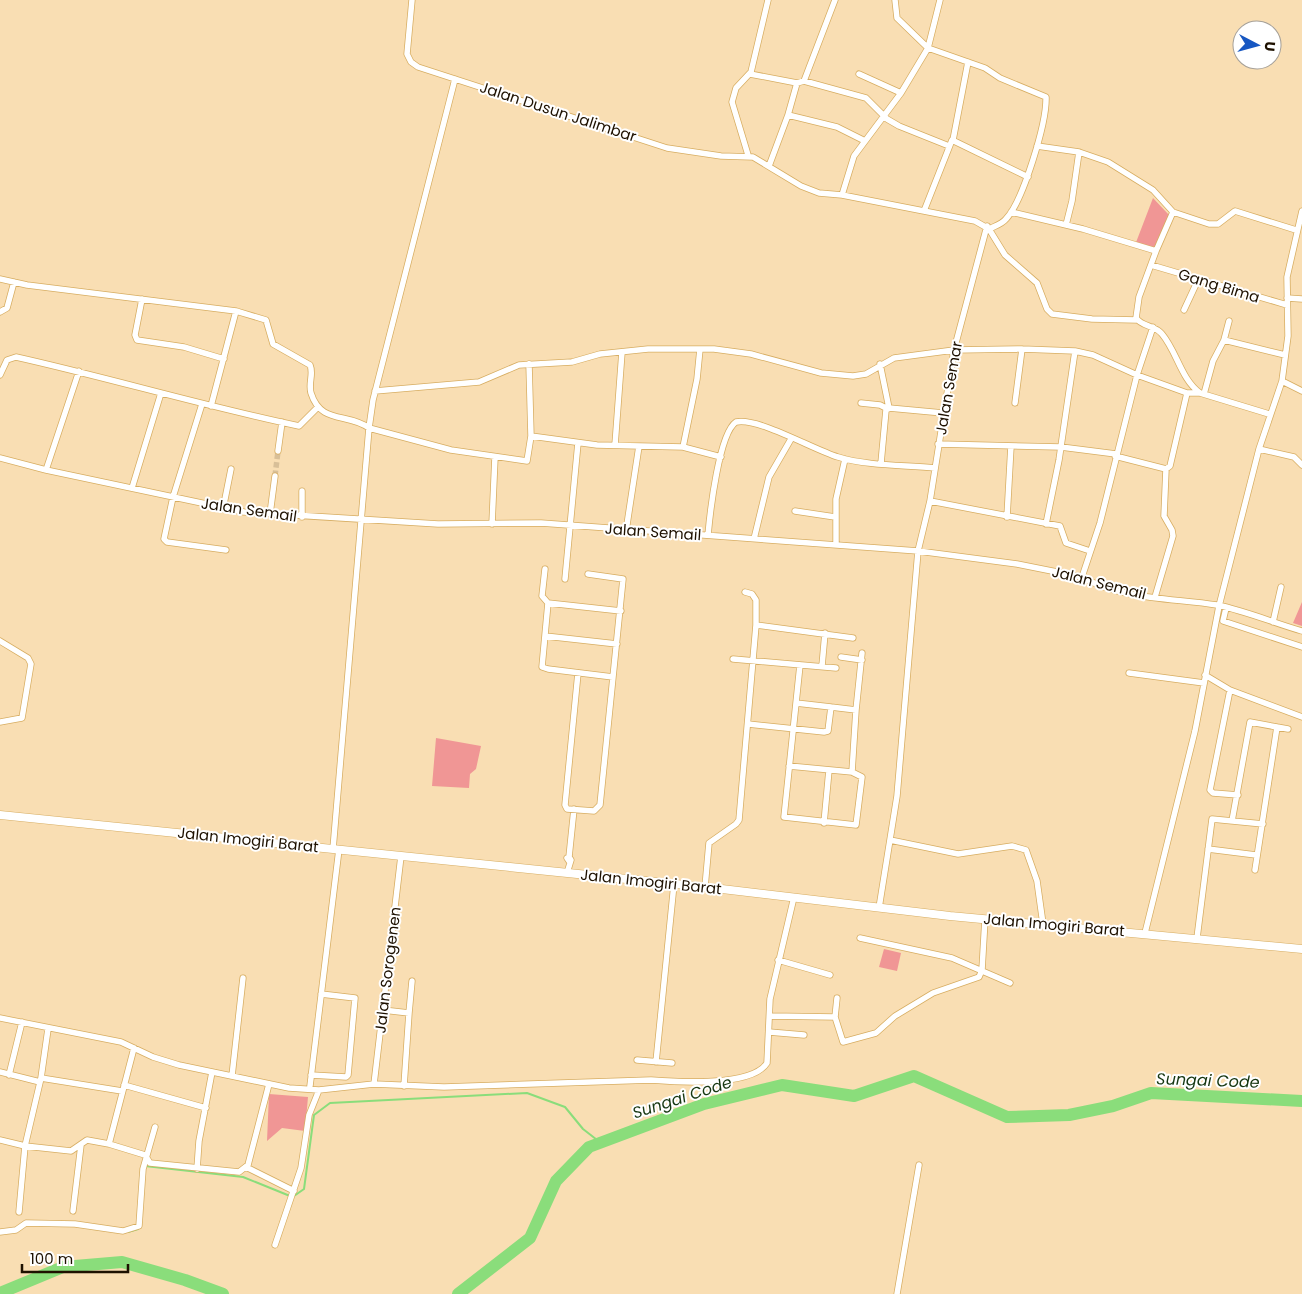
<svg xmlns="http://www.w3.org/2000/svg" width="1302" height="1294" font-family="Poppins,sans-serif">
	<rect width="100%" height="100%" fill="#f9deb3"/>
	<!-- green -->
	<path fill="#f09695" d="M 1153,198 L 1169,215 L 1155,249 L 1135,245 Z
		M 1302,602 L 1302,626 L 1293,623 Z
		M 436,738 L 481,746 L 476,769 L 470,774 L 469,788 L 432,786 Z
		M 884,949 L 901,953 L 897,971 L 879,967 Z
		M 269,1094 L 308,1097 L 305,1131 L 282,1128 L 267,1141 Z"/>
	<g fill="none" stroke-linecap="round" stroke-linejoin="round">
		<!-- stream -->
		<path stroke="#8add7b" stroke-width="2" d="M 145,1166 L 243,1177 L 290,1196
			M 294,1196 L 304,1189 L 314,1115 L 330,1103 L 527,1093 L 565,1107 L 583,1129 L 601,1143
			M 128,1232 L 138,1229"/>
		<!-- river -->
		<path stroke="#8add7b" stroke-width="12" d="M 0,1293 L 63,1267 L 122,1262 L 185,1280 L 223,1294
			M 458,1294 L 530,1238 L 556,1181 L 589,1147 L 704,1104 L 782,1085 L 854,1096 L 914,1076 L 1007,1117 L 1069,1115 L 1113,1106 L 1151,1093 L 1302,1101"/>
		<!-- street-tunnel -->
		<path stroke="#d8bf98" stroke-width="5.5" stroke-dasharray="5.5 3" stroke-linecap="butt" d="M 275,476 L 278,451"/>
		<defs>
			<path id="street" d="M 412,0 L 407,54 L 411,62 L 418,67 L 667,148 L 721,156 L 753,157 L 801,186 L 819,193 L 842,195 L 975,221 L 989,229 C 995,226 1002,224 1006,219 C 1023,201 1047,122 1046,97 L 1000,78 L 985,68 L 928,48 L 897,18 L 895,0
				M 750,74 L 797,83 L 804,81 L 866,98 L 887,119 L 899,126 L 949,146
				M 859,74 L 901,93
				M 804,81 L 835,0
				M 788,115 L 837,127 L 865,141
				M 953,140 L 968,62
				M 1037,146 L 1079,152 L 1108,162 L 1153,190 L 1173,212 L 1209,224 L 1218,224 L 1235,211 L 1296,230
				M 748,155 L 732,102 L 736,88 L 751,72 L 768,0
				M 769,166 L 788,115 L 797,83
				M 842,195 L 854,156 L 901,93 L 928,48 L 940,0
				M 924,211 L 952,140 L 1028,177
				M 1011,212 L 1083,229 L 1156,251 L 1139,297 L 1136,318 C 1142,327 1155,325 1162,334 C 1177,352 1181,379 1200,393
				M 1066,225 L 1072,201 L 1079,152
				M 989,229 L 1005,255 L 1037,283 L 1047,309 L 1052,314 L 1092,319 L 1137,320
				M 1156,251 L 1173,212
				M 1151,265 L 1287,305
				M 0,279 L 27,285 L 236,311 L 266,320 L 273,344 L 310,365 C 314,374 308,383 311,393 C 321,425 347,412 369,428 L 451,450 L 527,461 L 531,436 L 597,445 L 683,447 L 721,457
				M 1287,298 L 1302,299
				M 142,299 L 135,335 L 137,340 L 184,347 L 224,359
				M 1184,310 L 1198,280
				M 0,312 L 7,308 L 14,282
				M 1224,340 L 1229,321
				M 529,364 L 531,436
				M 880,364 L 889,408
				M 0,375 L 7,360 L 16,357 C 110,378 203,406 299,426 L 318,407
				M 1282,381 L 1302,391
				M 375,391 L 479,382 L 519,365 L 572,362 L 600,354 L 648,349 L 714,349 L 751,354 L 821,373 L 853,376 L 866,374 L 894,358 L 954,350 L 1022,349 L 1075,351 L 1093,355 L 1137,375 L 1187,393 L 1200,393 L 1269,414
				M 1204,394 L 1213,361 L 1224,340 L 1285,355
				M 861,403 L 880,405 L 888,409
				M 1015,403 L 1022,349
				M 202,404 L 173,497 L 164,539 L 167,542 L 226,550
				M 211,406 L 236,311
				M 938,444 L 1061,447 L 1116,454
				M 615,445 L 622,352
				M 683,447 L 697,379 L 700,349
				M 1259,449 L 1294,457 L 1302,465
				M 278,451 L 282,422
				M 1115,456 L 1166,469 L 1170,466 L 1187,393
				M 0,458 L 46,470 L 244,512 L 438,524 L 541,523 L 918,551 L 1017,564 L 1082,577 C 1122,600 1173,598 1217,605 C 1246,611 1274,623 1302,631
				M 881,463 L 886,410 L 889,408 L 943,413
				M 46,470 L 79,371
				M 132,488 L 161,393
				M 302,491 L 302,517
				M 930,501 L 1060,526 L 1066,543 L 1090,551
				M 223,509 L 231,469
				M 795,511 L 835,517
				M 270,514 L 275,476
				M 1007,517 L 1011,446
				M 492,524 L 495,457
				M 1046,524 L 1059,460 L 1075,351
				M 626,531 L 639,446
				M 708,535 C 710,513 719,433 736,422 C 758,417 814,450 838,457 C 867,466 905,465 935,468
				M 754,539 L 769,477 L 791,439
				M 836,544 L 836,499 L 845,459
				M 545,569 L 542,596 L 548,603
				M 588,574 L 623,579 L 613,677
				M 1082,577 L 1100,523 L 1137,375 L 1153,327
				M 565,579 L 578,443
				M 1155,597 L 1173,536 L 1172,530 L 1164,516 L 1166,469
				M 1226,608 L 1223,621 L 1302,647
				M 1273,622 L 1281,587
				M 756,625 L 853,638
				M 545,636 L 617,644
				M 0,641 L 28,658 L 31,664 L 22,718 L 0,722
				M 841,657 L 862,660
				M 733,659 L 836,668
				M 800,665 L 784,817 L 856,825 L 862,777 L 852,772 L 856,710 L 862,653
				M 822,666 L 825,633
				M 578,673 L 565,805 L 567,809 L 594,811 L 600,805 L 613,677 L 548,669 L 542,667 L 548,603 L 621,611
				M 1129,673 L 1204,683
				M 1205,675 L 1230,690 L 1302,717
				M 1230,690 L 1210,790 L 1213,793 L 1238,795
				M 831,707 L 856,710
				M 748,724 L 824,732 L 828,731 L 831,707 L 796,703
				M 789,766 L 852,772
				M 1232,821 L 1250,722 L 1277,727
				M 824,823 L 829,770
				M 890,840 L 958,854 L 1012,846 L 1026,850 L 1037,881 L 1043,924
				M 333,849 L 369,428 L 373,400 L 455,79
				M 1208,849 L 1256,855
				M 569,857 L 574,809
				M 1255,870 L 1277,727 L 1288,729
				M 567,873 L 571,860 L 569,857 L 567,858 L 569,861
				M 705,887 L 709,843 L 736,824 L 739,820 L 756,625 L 756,600 L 752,594 L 745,592
				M 879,908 L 897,796 L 918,551 L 930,501 L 954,350 L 987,226
				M 1145,933 L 1195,731 L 1219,606 L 1259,449 L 1282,381 L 1288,336 L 1287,277 L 1302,211
				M 860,938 L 952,958 L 1010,983
				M 1197,938 L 1212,819 L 1263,824
				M 778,960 L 830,975
				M 837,998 L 835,1017 L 843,1042 L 876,1033 L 895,1016 L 933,993 L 979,977 L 982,970 L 985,919
				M 383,1010 L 409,1013 L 412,981
				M 770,1016 L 835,1017
				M 0,1018 L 121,1042 L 153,1057 L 179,1065 L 289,1088 L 319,1090 L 374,1084 L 444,1087 L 651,1080 C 676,1082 752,1087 767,1063 L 770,999 L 794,897
				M 769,1032 L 804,1035
				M 637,1060 L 672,1063
				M 656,1062 L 674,884
				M 0,1072 L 40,1082
				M 9,1075 L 22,1022
				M 311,1075 L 346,1077 L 348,1075 L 355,998 L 321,994
				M 232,1076 L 243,978
				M 41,1078 L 122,1091
				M 374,1084 L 401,856
				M 124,1085 L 206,1108
				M 310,1086 L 339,849
				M 404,1086 L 409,1013
				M 0,1140 L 25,1146 L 71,1151 L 87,1140 L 109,1144 L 134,1048
				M 109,1144 L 145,1155 L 150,1163 L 239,1172 L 248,1165 L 269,1084
				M 246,1167 L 294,1191
				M 197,1169 L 199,1141 L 212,1072
				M 73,1211 L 81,1145
				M 19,1212 L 25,1146 L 41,1078 L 48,1029
				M 0,1232 L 16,1230 L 26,1223 L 75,1224 L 123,1231 L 139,1226 L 143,1169 L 155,1127
				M 275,1245 L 301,1168 L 309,1115 L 319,1090
				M 897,1294 L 919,1165"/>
			<path id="secondary" d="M 0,815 L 705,887 L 950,916 L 1302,949"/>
		</defs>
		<!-- street casing -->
		<use href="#street" stroke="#d7ad61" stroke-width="7"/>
		<!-- secondary casing -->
		<use href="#secondary" stroke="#d7ad61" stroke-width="9"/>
		<!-- street -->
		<use href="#street" stroke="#fff" stroke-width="5.5"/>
		<!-- secondary -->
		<use href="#secondary" stroke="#fff" stroke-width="8"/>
	</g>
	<g text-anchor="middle" stroke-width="4" stroke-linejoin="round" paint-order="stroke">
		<!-- street labels -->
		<g font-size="15" fill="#1e1100" stroke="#fff">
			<text transform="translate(558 112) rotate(18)" y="5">Jalan Dusun Jalimbar</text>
			<text transform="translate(1219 286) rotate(17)" y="5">Gang Bima</text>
			<text transform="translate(949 388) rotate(-80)" y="5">Jalan Semar</text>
			<text transform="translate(249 510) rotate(8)" y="5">Jalan Semail</text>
			<text transform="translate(653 532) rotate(4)" y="5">Jalan Semail</text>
			<text transform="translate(1099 583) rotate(14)" y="5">Jalan Semail</text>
			<text transform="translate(248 840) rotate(6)" y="5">Jalan Imogiri Barat</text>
			<text transform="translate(651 882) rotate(6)" y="5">Jalan Imogiri Barat</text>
			<text transform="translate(1054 925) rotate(5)" y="5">Jalan Imogiri Barat</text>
			<text transform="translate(388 970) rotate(-83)" y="5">Jalan Sorogenen</text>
		</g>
		<!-- water labels -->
		<g font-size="16" font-style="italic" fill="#173711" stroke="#fff">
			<text transform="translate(1208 1080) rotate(2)" y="6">Sungai Code</text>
			<text transform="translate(682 1097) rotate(-18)" y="6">Sungai Code</text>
		</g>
	</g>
	<!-- north arrow -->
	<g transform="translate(1257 45) rotate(96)"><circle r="24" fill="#ffffff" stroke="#a5a099"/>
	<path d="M0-4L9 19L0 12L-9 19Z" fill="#1757c2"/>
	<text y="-8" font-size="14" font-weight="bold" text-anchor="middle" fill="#1e1100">U</text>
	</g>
	<!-- scale -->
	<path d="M22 1264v8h106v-8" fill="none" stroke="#1e1100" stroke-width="2.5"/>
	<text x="30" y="1264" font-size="15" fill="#1e1100" stroke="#ffffff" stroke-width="4" paint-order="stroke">100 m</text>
</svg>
